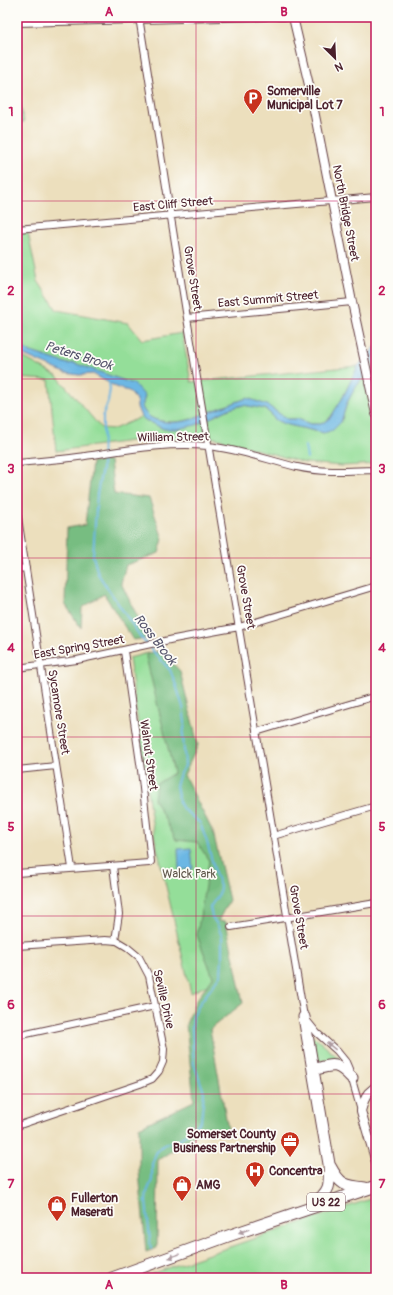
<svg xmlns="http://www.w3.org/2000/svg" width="393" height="1295" font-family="Pangolin,sans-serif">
	<rect width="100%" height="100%" fill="#fdfcf7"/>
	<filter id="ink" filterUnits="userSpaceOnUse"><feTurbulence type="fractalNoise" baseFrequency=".025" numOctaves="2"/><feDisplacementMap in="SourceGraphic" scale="8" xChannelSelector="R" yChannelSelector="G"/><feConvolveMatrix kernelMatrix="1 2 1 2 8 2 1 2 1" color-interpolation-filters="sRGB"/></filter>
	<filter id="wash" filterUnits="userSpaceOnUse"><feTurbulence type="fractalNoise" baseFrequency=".012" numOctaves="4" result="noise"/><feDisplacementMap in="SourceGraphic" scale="16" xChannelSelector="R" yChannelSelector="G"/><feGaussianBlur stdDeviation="0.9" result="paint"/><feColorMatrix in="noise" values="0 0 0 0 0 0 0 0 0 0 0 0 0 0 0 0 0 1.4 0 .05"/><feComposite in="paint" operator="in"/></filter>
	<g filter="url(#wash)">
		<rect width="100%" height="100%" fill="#ecdfbd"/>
		<!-- green -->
		<path fill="#94de99" stroke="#6f7e62" d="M 17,88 L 24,122 L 17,123 Z
			M 17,228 L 27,228 L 38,281 L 57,310 L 128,323 L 142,340 L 182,333 L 191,382 L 358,366 L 342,399 L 330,418 L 321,424 L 310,424 L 298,419 L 287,419 L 267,405 L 247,398 L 196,417 C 185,423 160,424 150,417 C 146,414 144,411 142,407 L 145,396 L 74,363 L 68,364 L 31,352 L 22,348 L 19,342 L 17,341 Z
			M 17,354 L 57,376 L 101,428 L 114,429 L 141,417 L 147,421 L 164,429 L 215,416 L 229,409 L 243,405 L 265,409 L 271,414 L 274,419 L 284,424 L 324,433 L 341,422 L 347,403 L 354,390 L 376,359 L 376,464 L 342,466 L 305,463 L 215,438 L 146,439 L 56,451 L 49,380 L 17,378 Z
			M 148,653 L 182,760 L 173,780 L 197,826 L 212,870 L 217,980 L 191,993 L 154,835 L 146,783 L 129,658 Z
			M 313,1036 L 341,1060 L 340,1061 L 331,1059 L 319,1061 L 317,1060 L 312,1037 Z
			M 376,1197 L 376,1278 L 141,1278 L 171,1267 Z"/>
		<!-- forest -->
		<path fill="#77bd81" stroke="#606e56" d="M 110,461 L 114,494 L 149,498 L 163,539 L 159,553 L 126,565 L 121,583 L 148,638 L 133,640 L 104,594 L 82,608 L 81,628 L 65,604 L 67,528 L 85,525 L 92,462 Z
			M 161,651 L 180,671 L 198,745 L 184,775 L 213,832 L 229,900 L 218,921 L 226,922 L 243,1003 L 210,1029 L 229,1135 L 200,1132 L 158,1160 L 157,1248 L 146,1252 L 139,1171 L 139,1127 L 194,1101 L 186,1024 L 195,1002 L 213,977 L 197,935 L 209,861 L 197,842 L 176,840 L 154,799 L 156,784 L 174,773 L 146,657 L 147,653 Z"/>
		<!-- water -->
		<path fill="#6cb7e4" stroke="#5b6b88" d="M 17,341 L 19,342 L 22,348 L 31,352 L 68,364 L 74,363 L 134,384 L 145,396 L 142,407 C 144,411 146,414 150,417 C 160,424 185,424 196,417 L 247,398 L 267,405 L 287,419 L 298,419 L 310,424 L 321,424 L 330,418 L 342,399 L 358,366 L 376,346 L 376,359 L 354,390 L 347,403 L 341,422 L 333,430 L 324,433 L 284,424 L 274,419 L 271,414 L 265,409 L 243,405 L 229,409 L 196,425 L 177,429 L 164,429 L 147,421 L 141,417 L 137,407 L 137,401 L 129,391 L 118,388 L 93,374 L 79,375 L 65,373 L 17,352 Z
			M 191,848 L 193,869 L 179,870 L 178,849 Z"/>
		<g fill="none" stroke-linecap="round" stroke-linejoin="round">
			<!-- stream -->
			<path stroke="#6cb7e4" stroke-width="2" d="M 109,382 L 110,389 L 108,402 L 103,415 L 103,431 L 102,469 L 97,494 L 93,556 L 98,574 L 142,639 L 170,670 L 176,685 L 183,707 L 185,723 L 183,735 L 185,766 L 180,773 L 176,786 L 179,802 L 183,809 L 200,823 L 207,842 L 216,876 L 220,886 L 219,894 L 210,907 L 212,917 L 218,926 L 222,937 L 222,958 L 221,975 L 200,1003 L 193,1016 L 192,1029 L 194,1064 L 204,1092 L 201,1121 L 178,1141 L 168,1143 L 163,1145 L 156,1153 L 152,1164 L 152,1180 L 147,1192 L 146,1201 L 151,1249
				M 305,446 L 307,458
				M 149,1278 L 149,1275"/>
		</g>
	</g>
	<g filter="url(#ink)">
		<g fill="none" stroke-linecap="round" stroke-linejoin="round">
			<defs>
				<path id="minor" d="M 139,17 L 187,318 L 304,1017 L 317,1033 L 337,1051 L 346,1062 L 349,1069 L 361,1111
					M 279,17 L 304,17
					M 17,23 L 265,17
					M 17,229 L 376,197
					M 187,318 L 352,302
					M 17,463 C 37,461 58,460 78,457 C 121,451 164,442 208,446 C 238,449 268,460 297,467 C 323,473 350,471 376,470
					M 17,511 L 72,868
					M 17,569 L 26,568
					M 17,668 L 77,660 L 174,639 L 239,627 L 376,586
					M 256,732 L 376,696
					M 17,770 L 56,766
					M 273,836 L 376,806
					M 113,866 L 119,914 L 115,941
					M 17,873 L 149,863 L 151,862 L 141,770 L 124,651
					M 231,927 L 376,903
					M 17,946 L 105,940 L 117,941 L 127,947 L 139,957 L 149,976 L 164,1049 L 163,1062 L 159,1071 L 152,1079 L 140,1084 L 17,1126
					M 17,1036 L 155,1006"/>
				<path id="tertiary" d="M 293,17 L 309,85 L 352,302 L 376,414
					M 376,1086 L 368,1093 L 364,1101 L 361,1111 L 376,1162"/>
				<path id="trunk" d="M 304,1017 L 329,1164 C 330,1185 331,1191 313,1204
					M 313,1070 C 334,1064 337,1062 352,1078
					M 330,1166 C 340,1185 345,1186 365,1188
					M 112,1278 L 228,1236 L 376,1186"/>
			</defs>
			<!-- minor casing -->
			<use href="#minor" stroke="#623c41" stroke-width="8"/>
			<!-- tertiary casing -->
			<use href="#tertiary" stroke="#623c41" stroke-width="10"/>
			<!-- trunk casing -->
			<use href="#trunk" stroke="#623c41" stroke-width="13"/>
			<!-- minor -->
			<use href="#minor" stroke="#fff" stroke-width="6"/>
			<!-- tertiary -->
			<use href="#tertiary" stroke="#fff" stroke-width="8"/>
			<!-- trunk -->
			<use href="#trunk" stroke="#fff" stroke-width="11"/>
		</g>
		<!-- one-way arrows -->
		<defs><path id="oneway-solid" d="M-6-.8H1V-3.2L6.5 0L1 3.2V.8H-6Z"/></defs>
		<g fill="#ae9aa0">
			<use href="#oneway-solid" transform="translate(331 1046) rotate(-141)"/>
			<use href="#oneway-solid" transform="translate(244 1231) rotate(161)"/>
			<use href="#oneway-solid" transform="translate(174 1256) rotate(160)"/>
		</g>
	</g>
	<!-- grid -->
	<path fill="none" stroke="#c2185b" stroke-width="1" stroke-opacity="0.55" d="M 196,17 L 196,1278M 17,201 L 376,201M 17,379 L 376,379M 17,558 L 376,558M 17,737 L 376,737M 17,916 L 376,916M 17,1094 L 376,1094"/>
	<!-- icons -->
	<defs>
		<symbol id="parking-pin" viewBox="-11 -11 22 30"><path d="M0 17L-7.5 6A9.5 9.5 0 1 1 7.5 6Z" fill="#c8321e" stroke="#fdfcf7"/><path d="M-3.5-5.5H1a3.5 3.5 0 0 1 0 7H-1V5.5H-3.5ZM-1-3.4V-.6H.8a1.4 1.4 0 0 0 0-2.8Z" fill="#fff"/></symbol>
		<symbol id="office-pin" viewBox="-11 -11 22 30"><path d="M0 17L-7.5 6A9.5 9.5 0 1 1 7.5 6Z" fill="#c8321e" stroke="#fdfcf7"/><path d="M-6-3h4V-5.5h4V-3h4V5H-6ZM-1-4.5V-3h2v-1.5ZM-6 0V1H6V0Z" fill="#fff"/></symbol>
		<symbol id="hospital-pin" viewBox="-11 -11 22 30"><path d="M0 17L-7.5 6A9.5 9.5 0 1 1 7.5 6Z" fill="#c8321e" stroke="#fdfcf7"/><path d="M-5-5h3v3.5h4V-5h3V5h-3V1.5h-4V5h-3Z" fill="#fff"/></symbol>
		<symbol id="shop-pin" viewBox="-11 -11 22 30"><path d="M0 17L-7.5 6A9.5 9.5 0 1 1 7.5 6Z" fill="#c8321e" stroke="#fdfcf7"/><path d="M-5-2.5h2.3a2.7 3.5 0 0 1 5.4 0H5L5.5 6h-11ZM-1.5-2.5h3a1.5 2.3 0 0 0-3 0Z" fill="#fff"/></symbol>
	</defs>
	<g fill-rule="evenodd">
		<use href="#parking-pin" x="242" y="87" width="22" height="30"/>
		<use href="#office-pin" x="279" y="1130" width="22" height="30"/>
		<use href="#hospital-pin" x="244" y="1160" width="22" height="30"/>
		<use href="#shop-pin" x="171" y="1174" width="22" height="30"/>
		<use href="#shop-pin" x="46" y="1194" width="22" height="30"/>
	</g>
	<g text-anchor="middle" stroke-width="3.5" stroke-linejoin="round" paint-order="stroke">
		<!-- shield labels -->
		<rect fill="#fdfcf7" stroke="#806168" stroke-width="1" x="307" y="1193" width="38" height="18" rx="3"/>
		<g font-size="11" font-weight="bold" fill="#4a1f2b">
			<text x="326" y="1206">US 22</text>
		</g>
		<!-- poi labels -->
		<g font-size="12" font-weight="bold" fill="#4a1f2b" stroke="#fdfcf7" text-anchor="start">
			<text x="267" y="95">Somerville<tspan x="267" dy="14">Municipal Lot 7</tspan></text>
			<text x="276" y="1138" text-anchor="end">Somerset County<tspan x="276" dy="14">Business Partnership</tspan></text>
			<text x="269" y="1175">Concentra</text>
			<text x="196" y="1189">AMG</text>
			<text x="71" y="1202">Fullerton<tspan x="71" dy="14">Maserati</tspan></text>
		</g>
		<!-- street labels -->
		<g font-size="12" fill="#4a1f2b" stroke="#fdfcf7">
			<text transform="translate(173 204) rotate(-5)" y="4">East Cliff Street</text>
			<text transform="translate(346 213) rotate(79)" y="4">North Bridge Street</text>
			<text transform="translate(193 278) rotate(81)" y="4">Grove Street</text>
			<text transform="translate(268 299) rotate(-5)" y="4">East Summit Street</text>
			<text transform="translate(173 437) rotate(-1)" y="4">William Street</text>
			<text transform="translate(246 597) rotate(80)" y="4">Grove Street</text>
			<text transform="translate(79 647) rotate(-10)" y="4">East Spring Street</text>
			<text transform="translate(59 712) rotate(81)" y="4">Sycamore Street</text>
			<text transform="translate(149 755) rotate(82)" y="4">Walnut Street</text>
			<text transform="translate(299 917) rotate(80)" y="4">Grove Street</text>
			<text transform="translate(164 999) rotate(77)" y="4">Seville Drive</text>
		</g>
		<!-- park labels -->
		<g font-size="12" fill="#60584c" stroke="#fdfcf7">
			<text x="189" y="878">Walck Park</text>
		</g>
		<!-- water labels -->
		<g font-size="13" font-style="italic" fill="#56546c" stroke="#fdfcf7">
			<text transform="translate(79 355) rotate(17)" y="5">Peters Brook</text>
			<text transform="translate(156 639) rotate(52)" y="5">Ross Brook</text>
		</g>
	</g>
	<!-- margin -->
	<rect width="393" height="1295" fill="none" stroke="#fdfcf7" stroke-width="44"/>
	<!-- north arrow -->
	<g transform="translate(335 58) rotate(156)" stroke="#fdfcf7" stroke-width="3" paint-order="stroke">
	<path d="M0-3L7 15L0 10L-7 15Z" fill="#4a1f2b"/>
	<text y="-6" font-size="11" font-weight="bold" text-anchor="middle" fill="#4a1f2b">N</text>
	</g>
	<rect x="22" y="22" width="349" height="1251" fill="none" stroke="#c2185b" stroke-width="1.5"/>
	<g font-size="13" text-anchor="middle" font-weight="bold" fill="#c2185b">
		<text x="109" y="16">A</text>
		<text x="284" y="16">B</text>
		<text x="11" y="116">1</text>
		<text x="382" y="116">1</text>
		<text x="11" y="295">2</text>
		<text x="382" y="295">2</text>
		<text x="11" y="473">3</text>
		<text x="382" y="473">3</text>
		<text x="11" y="652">4</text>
		<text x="382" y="652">4</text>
		<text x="11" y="831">5</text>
		<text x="382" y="831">5</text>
		<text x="11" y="1009">6</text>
		<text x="382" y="1009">6</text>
		<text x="11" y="1188">7</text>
		<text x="382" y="1188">7</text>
		<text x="109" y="1289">A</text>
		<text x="284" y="1289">B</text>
	</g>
</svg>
